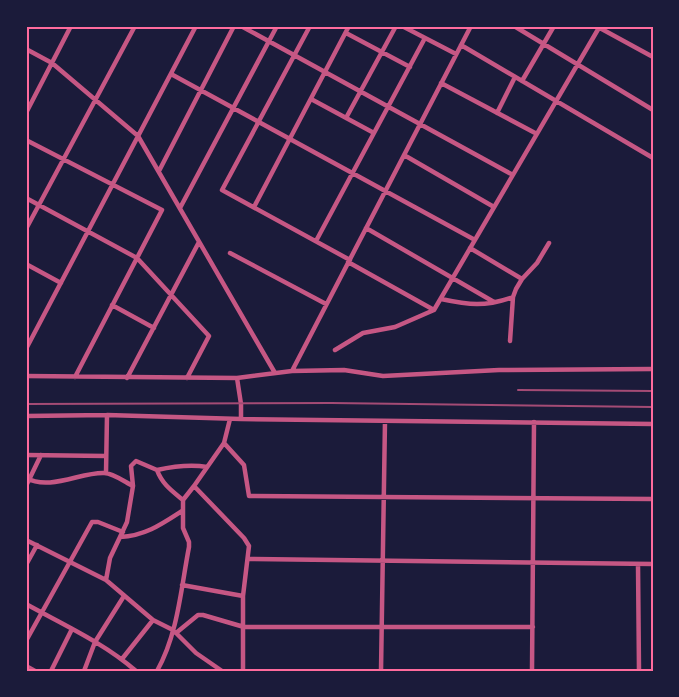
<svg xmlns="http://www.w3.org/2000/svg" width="679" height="697" font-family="'DM Sans',sans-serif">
	<rect width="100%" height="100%" fill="#1b1b3a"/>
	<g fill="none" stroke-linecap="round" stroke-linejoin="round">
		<!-- minor -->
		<path stroke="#c65784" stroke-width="4.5" d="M 241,26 L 513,175
			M 310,26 L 222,190 L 350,260
			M 402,26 L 456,54
			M 514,26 L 653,110
			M 598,27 L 653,57
			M 346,33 L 410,67
			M 461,45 L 653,158
			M 26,49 L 52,63 L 138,136 L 275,373
			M 171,74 L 475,240
			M 522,81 L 554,26
			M 441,83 L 537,134
			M 311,99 L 374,133
			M 26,113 L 71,26
			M 497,113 L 515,77
			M 346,118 L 396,26
			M 26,140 L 162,210 L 75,377
			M 404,155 L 494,207
			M 159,171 L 234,26
			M 26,198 L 137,258 L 209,336 L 187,378
			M 254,207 L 349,26
			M 180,208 L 277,26
			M 366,228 L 494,302
			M 26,229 L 135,26
			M 316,241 L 425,38
			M 470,248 L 522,279
			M 230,253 L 326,304
			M 348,262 L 434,310
			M 26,264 L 61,283
			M 441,299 C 469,305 485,307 513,297
			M 112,305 L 154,328
			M 510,341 L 513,297 L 516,289 L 522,279 L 537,263 L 549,243
			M 26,349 L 196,26
			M 335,350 L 363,333 L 395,327 L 434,310 L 600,26
			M 292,371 L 471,26
			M 26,376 L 237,378 L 292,371 L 344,370 L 383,376 L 499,370 L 653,369
			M 127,378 L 199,242
			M 237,378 L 241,404 L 241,419
			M 26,416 L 107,415 L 241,419 L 653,424
			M 224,443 L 244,465 L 249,496 L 653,499
			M 26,455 L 106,456
			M 157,470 C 175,466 190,464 207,467
			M 106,473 L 107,415
			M 26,478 C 50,491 81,472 104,473 C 113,473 125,482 133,486
			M 26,486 L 41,455
			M 194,486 L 224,443 L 230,419
			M 182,511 C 162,524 145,536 120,537 L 127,522 L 133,486 L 131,466 L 136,461 L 157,470 C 162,484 172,491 183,500
			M 26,540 L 106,580 L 153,620 L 173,630 L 196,653 L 222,671
			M 249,559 L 653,564
			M 638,564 L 639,671
			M 26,565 L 37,545
			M 106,580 L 110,558 L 120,537
			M 182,585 L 243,596
			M 26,604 C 64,625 104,643 136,671
			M 176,633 L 198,615 L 203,615 L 244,627 L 533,627
			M 26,641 L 92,522 L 98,522 L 123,532
			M 122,659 L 153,620
			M 26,666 L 35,671
			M 51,671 L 72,629
			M 84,671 L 95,642 L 124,596
			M 157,671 C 178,634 181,588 189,547 L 189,542 L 183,528 L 183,500 L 194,486 L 244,538 L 249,546 L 243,596 L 243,671
			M 381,671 L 385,421
			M 532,671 L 534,422"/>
		<!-- rail -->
		<path stroke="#a44b75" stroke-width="2" d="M 518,390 L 653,391
			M 26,404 L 331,403 L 653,407"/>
	</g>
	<!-- border -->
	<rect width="679" height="697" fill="none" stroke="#1b1b3a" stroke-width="55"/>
	<rect x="28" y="28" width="624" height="642" fill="none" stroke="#ff6b9d" stroke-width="2"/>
</svg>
